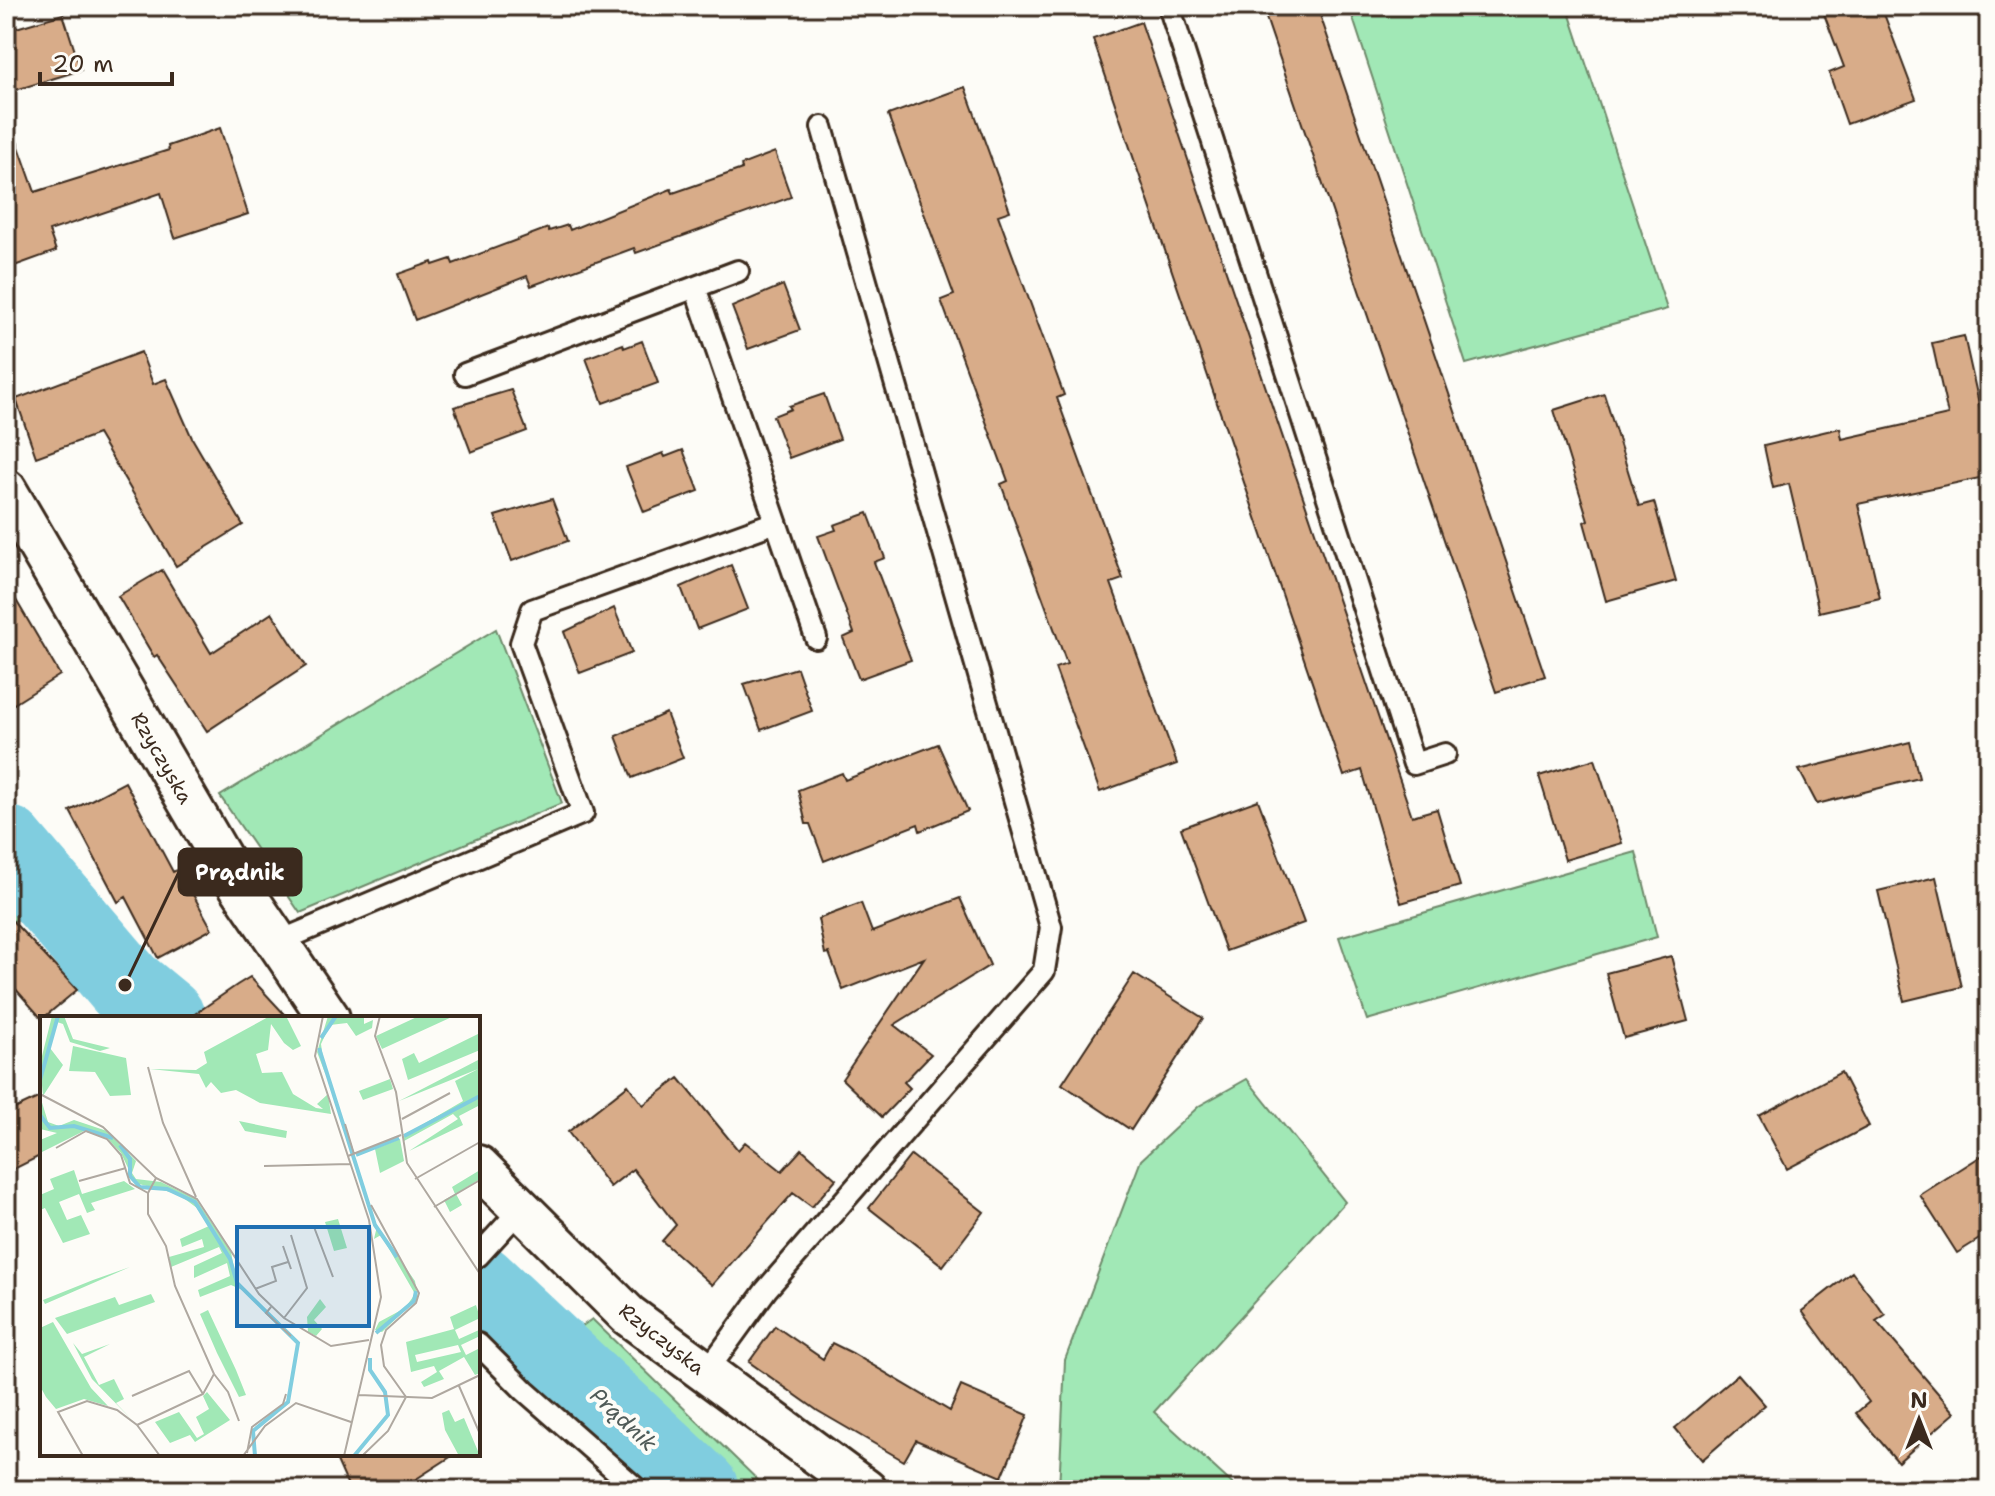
<svg xmlns="http://www.w3.org/2000/svg" width="1995" height="1496" font-family="'Shantell Sans',sans-serif">
	<rect width="100%" height="100%" fill="#fdfcf7"/>
	<filter id="ink" filterUnits="userSpaceOnUse"><feTurbulence type="fractalNoise" baseFrequency=".0125" numOctaves="2"/><feDisplacementMap in="SourceGraphic" scale="16" xChannelSelector="R" yChannelSelector="G"/><feConvolveMatrix kernelMatrix="1 2 1 2 8 2 1 2 1" color-interpolation-filters="sRGB"/></filter>
	<g filter="url(#ink)">
		<!-- green -->
		<path fill="#a1e8b6" stroke="#6e896a" stroke-width="2" d="M 1349,6 L 1567,6 L 1667,309 L 1466,364 Z
			M 496,629 L 562,803 L 300,913 L 220,796 Z
			M 6,813 L 61,898 L 91,894 L 150,983 L 111,1002 L 78,954 L 35,911 L 6,925 Z
			M 1636,852 L 1657,937 L 1367,1020 L 1339,937 Z
			M 1247,1079 L 1345,1202 L 1154,1412 L 1239,1490 L 1059,1490 L 1065,1360 L 1141,1160 L 1199,1106 Z
			M 500,1251 L 564,1339 L 592,1319 L 768,1490 L 672,1490 L 478,1319 L 478,1272 Z"/>
		<g fill="none" stroke-linecap="round" stroke-linejoin="round">
			<!-- river -->
			<path stroke="#80cddf" stroke-width="80" d="M 6,845 L 125,985 L 165,1018
				M 478,1283 L 699,1490"/>
		</g>
		<!-- building -->
		<path fill="#d8ac89" stroke="#3b2a1e" stroke-width="2" d="M 1262,6 L 1317,6 L 1545,676 L 1496,692 Z
			M 1846,6 L 1881,6 L 1916,99 L 1847,124 L 1829,73 L 1844,67 L 1824,14 Z
			M 63,14 L 81,70 L 6,93 L 6,31 Z
			M 1141,22 L 1412,816 L 1437,809 L 1460,886 L 1401,903 L 1362,770 L 1344,776 L 1093,39 Z
			M 965,87 L 1010,211 L 998,215 L 1064,395 L 1057,398 L 1123,579 L 1111,583 L 1177,764 L 1100,792 L 1055,668 L 1067,664 L 1001,484 L 1008,481 L 941,300 L 954,295 L 888,115 Z
			M 11,124 L 35,192 L 169,150 L 168,146 L 220,128 L 248,214 L 175,238 L 161,193 L 49,231 L 56,251 L 6,269 L 6,125 Z
			M 775,152 L 791,197 L 636,253 L 634,248 L 531,286 L 527,276 L 415,320 L 398,274 L 432,262 L 433,265 L 451,259 L 453,264 L 548,228 L 549,231 L 568,225 L 570,230 L 671,189 L 673,193 L 742,169 L 741,165 Z
			M 783,285 L 800,330 L 748,349 L 732,307 Z
			M 1964,336 L 1980,408 L 1989,406 L 1989,476 L 1858,504 L 1880,598 L 1819,612 L 1789,484 L 1773,488 L 1764,446 L 1840,428 L 1842,439 L 1948,415 L 1932,343 Z
			M 642,341 L 658,383 L 603,403 L 586,358 L 623,344 L 624,348 Z
			M 141,352 L 153,384 L 166,379 L 192,438 L 243,525 L 176,566 L 98,434 L 36,457 L 16,399 Z
			M 511,390 L 527,431 L 471,452 L 454,407 Z
			M 824,394 L 840,439 L 789,458 L 773,416 L 791,409 L 789,406 Z
			M 1604,394 L 1639,506 L 1654,502 L 1676,581 L 1606,601 L 1584,522 L 1588,520 L 1554,410 Z
			M 683,450 L 699,491 L 644,512 L 626,467 L 663,453 L 665,457 Z
			M 552,499 L 568,541 L 512,561 L 495,516 Z
			M 868,513 L 885,558 L 874,562 L 911,660 L 859,679 L 843,638 L 854,633 L 818,536 L 836,530 L 834,525 Z
			M 731,565 L 748,609 L 697,629 L 681,587 Z
			M 162,570 L 211,653 L 272,613 L 306,666 L 207,731 L 157,655 L 154,657 L 118,596 Z
			M 6,583 L 60,675 L 6,709 Z
			M 614,608 L 632,653 L 580,673 L 564,632 Z
			M 797,668 L 812,711 L 761,730 L 744,684 Z
			M 666,713 L 683,758 L 632,778 L 616,736 Z
			M 1910,742 L 1919,778 L 1817,804 L 1799,770 Z
			M 938,744 L 968,811 L 920,831 L 918,824 L 824,861 L 810,824 L 806,824 L 798,790 L 842,773 L 845,780 Z
			M 1595,759 L 1622,843 L 1565,860 L 1539,776 Z
			M 125,782 L 173,872 L 179,869 L 212,929 L 158,958 L 126,897 L 118,902 L 70,811 Z
			M 1258,800 L 1304,923 L 1226,951 L 1181,828 Z
			M 1936,877 L 1962,987 L 1904,1001 L 1878,891 Z
			M 960,898 L 990,965 L 894,1025 L 931,1054 L 904,1082 L 910,1088 L 882,1117 L 842,1079 L 924,958 L 843,990 L 829,953 L 825,954 L 818,919 L 861,903 L 872,932 Z
			M 6,914 L 77,990 L 42,1019 L 6,978 Z
			M 1671,956 L 1688,1021 L 1624,1038 L 1606,973 Z
			M 1134,974 L 1203,1018 L 1131,1130 L 1062,1084 Z
			M 250,977 L 288,1018 L 189,1018 L 237,985 Z
			M 1841,1072 L 1869,1126 L 1787,1169 L 1759,1116 Z
			M 679,1078 L 738,1150 L 745,1142 L 782,1171 L 802,1149 L 836,1179 L 812,1207 L 793,1193 L 712,1285 L 662,1241 L 676,1225 L 633,1169 L 610,1187 L 568,1132 L 628,1085 L 643,1105 Z
			M 42,1096 L 42,1155 L 6,1173 L 6,1113 Z
			M 1989,1151 L 1989,1233 L 1957,1253 L 1920,1195 Z
			M 911,1155 L 984,1212 L 943,1266 L 869,1208 Z
			M 1852,1272 L 1885,1315 L 1876,1321 L 1955,1413 L 1898,1462 L 1856,1413 L 1869,1402 L 1802,1311 Z
			M 775,1326 L 823,1359 L 832,1343 L 852,1353 L 950,1411 L 961,1386 L 1028,1415 L 1002,1477 L 916,1440 L 904,1461 L 818,1411 L 749,1362 Z
			M 1738,1374 L 1765,1405 L 1702,1460 L 1675,1428 Z
			M 334,1454 L 455,1454 L 399,1490 L 350,1490 Z"/>
		<g fill="none" stroke-linecap="round" stroke-linejoin="round">
			<defs>
				<path id="lane" d="M 1169,6 L 1414,764 L 1445,754
					M 695,287 L 816,638
					M 465,374 L 738,271
					M 278,942 L 583,813 L 521,643 L 532,610 L 776,522
					M 478,1256 L 521,1209
					M 478,1344 L 525,1391 L 638,1490
					M 705,1374 L 766,1290 L 1044,971 L 1051,927 L 822,127"/>
				<path id="street" d="M 6,490 L 224,863 L 329,1018
					M 478,1166 L 628,1315 L 866,1490"/>
			</defs>
			<!-- lane casing -->
			<use href="#lane" stroke="#3b2a1e" stroke-width="26"/>
			<!-- street casing -->
			<use href="#street" stroke="#3b2a1e" stroke-width="46"/>
			<!-- lane -->
			<use href="#lane" stroke="#fdfcf7" stroke-width="20"/>
			<!-- street -->
			<use href="#street" stroke="#fdfcf7" stroke-width="40"/>
		</g>
	</g>
	<g text-anchor="middle" stroke-width="8" stroke-linejoin="round" paint-order="stroke">
		<!-- street labels -->
		<g font-size="20" fill="#3b2a1e" stroke="#fdfcf7">
			<text transform="translate(162 758) rotate(60)" y="7">Rzyczyska</text>
			<text transform="translate(662 1339) rotate(38)" y="7">Rzyczyska</text>
		</g>
		<!-- water labels -->
		<g font-size="22" font-style="italic" fill="#505b58" stroke="#fdfcf7">
			<text transform="translate(624 1419) rotate(43)" y="8">Prądnik</text>
		</g>
	</g>
	<!-- overview -->
	<g transform="translate(40 1016)">
		<rect width="440" height="440" fill="#fdfcf7"/>
		<path d="M 12,0 L 24,0 L 33,23 L 70,32 L 60,35 L 30,26 L 23,8 L 17,6 L 10,32 L 23,49 L 3,80 L 0,48 ZM 230,0 L 246,0 L 261,30 L 253,34 L 244,27 L 231,8 L 228,34 L 216,38 L 222,57 L 242,56 L 253,78 L 276,92 L 283,93 L 277,88 L 288,78 L 291,98 L 220,87 L 196,74 L 181,77 L 171,66 L 166,72 L 159,58 L 110,53 L 156,54 L 167,47 L 164,36 ZM 288,0 L 324,0 L 324,8 L 333,4 L 332,12 L 316,20 L 307,7 L 290,9 L 281,28 L 285,57 L 277,36 ZM 379,0 L 414,0 L 342,33 L 336,20 ZM 440,17 L 440,34 L 368,64 L 362,43 L 374,37 L 379,47 ZM 33,30 L 86,42 L 91,79 L 70,80 L 55,56 L 29,55 ZM 440,43 L 440,89 L 419,100 L 423,109 L 369,135 L 418,103 L 413,98 L 364,125 L 363,120 L 423,85 L 415,65 L 438,53 L 359,85 ZM 350,63 L 353,73 L 323,84 L 319,75 ZM 0,80 L 8,106 L 19,110 L 34,104 L 67,115 L 96,145 L 92,157 L 96,163 L 121,166 L 156,183 L 191,236 L 196,263 L 207,276 L 191,269 L 160,281 L 158,274 L 190,260 L 187,247 L 154,262 L 154,250 L 182,237 L 179,231 L 131,251 L 129,241 L 164,231 L 162,223 L 142,231 L 140,223 L 169,210 L 157,192 L 138,178 L 95,167 L 81,137 L 66,121 L 46,114 L 0,137 L 0,124 L 17,117 L 0,113 ZM 199,105 L 247,115 L 246,122 L 205,115 ZM 360,123 L 364,145 L 340,157 L 335,133 ZM 34,154 L 42,178 L 84,165 L 95,173 L 51,187 L 55,194 L 47,197 L 39,178 L 19,186 L 27,204 L 41,199 L 50,218 L 23,227 L 5,192 L 0,194 L 0,179 L 14,173 L 10,163 ZM 440,154 L 440,163 L 416,178 L 422,189 L 410,196 L 404,184 L 415,178 L 412,171 ZM 298,203 L 307,232 L 294,235 L 285,206 ZM 337,210 L 375,265 L 378,282 L 342,316 L 335,314 L 339,306 L 365,292 L 375,278 L 341,219 L 334,223 ZM 90,251 L 5,288 L 3,284 L 53,264 ZM 111,278 L 115,286 L 27,318 L 15,302 L 75,281 L 79,289 ZM 280,283 L 286,291 L 274,304 L 282,313 L 276,320 L 268,316 L 267,301 ZM 436,289 L 440,302 L 415,314 L 419,323 L 439,314 L 440,320 L 421,329 L 426,339 L 440,332 L 440,357 L 435,359 L 424,341 L 399,355 L 404,363 L 384,371 L 381,366 L 397,356 L 394,350 L 371,356 L 366,326 L 414,313 L 410,301 ZM 418,329 L 421,336 L 377,346 L 375,339 ZM 168,294 L 196,354 L 206,379 L 199,381 L 177,337 L 160,298 ZM 13,306 L 51,372 L 68,390 L 44,383 L 16,393 L 6,381 L 0,370 L 0,312 ZM 33,327 L 42,338 L 70,328 L 44,341 L 59,369 L 74,363 L 84,383 L 76,387 L 93,405 L 52,363 ZM 167,376 L 190,404 L 155,426 L 150,419 L 130,427 L 115,406 L 139,396 L 157,422 L 164,418 L 156,401 L 169,393 L 163,380 ZM 409,394 L 415,406 L 424,402 L 440,440 L 419,440 L 405,414 L 402,397 Z" fill="#a1e8b6" fill-rule="evenodd"/>
		<path fill="none" stroke="#80cddf" stroke-width="4" d="M 281,22 L 296,0M 279,32 L 335,209 L 357,241M 0,64 L 18,0M 0,99 L 10,112 L 34,110 L 73,122M 364,120 L 440,80M 80,129 L 90,143 L 90,160 L 100,171 L 127,173 L 155,186 L 190,243 L 197,267 L 258,327 L 248,386 L 213,415 L 215,440M 316,139 L 359,122M 336,317 L 374,285 L 376,275M 314,440 L 348,399 L 345,376 L 330,354 L 330,342"/>
		<path fill="none" stroke="#afa8a0" stroke-width="2" d="M 283,0 L 275,40 L 329,204 L 341,281 L 304,440M 340,0 L 335,20 L 356,76 L 367,147 L 440,258M 108,51 L 123,107 L 156,181M 0,78 L 63,111 L 116,162 L 157,183 L 219,278 L 244,302 L 291,330 L 329,324M 362,103 L 410,77M 305,108 L 314,138M 16,132 L 46,115 L 67,123 L 81,139 L 90,167 L 108,177M 308,140 L 361,119M 224,150 L 310,148M 375,163 L 440,126M 39,165 L 86,152M 331,189 L 379,277 L 376,287 L 346,314 L 341,329 L 344,350 L 366,381M 394,191 L 440,164M 274,211 L 293,261M 243,230 L 251,253M 215,273 L 236,265 L 232,251 L 248,246M 231,291 L 226,297 L 251,320M 244,302 L 267,272 L 251,219M 174,358 L 188,376 L 199,405M 419,370 L 440,418M 319,379 L 392,382 L 440,359M 92,380 L 149,355 L 163,378M 97,409 L 163,378 L 174,358 L 135,270 L 126,230 L 108,198 L 108,177 L 116,162M 207,437 L 212,411 L 243,388 L 246,378M 43,440 L 18,396 L 47,385 L 77,394 L 97,409 L 120,440M 203,440 L 225,410 L 256,387 L 311,406M 322,440 L 348,415 L 366,381"/>
		<path fill="#1f6fb2" fill-opacity="0.15" stroke="#1f6fb2" stroke-width="4" d="M 197,211 L 329,211 L 329,310 L 197,310 Z"/>
		<rect width="440" height="440" fill="none" stroke="#3b2a1e" stroke-width="4"/>
	</g>
	<!-- callouts -->
	<path fill="none" stroke="#3b2a1e" stroke-width="3" d="M125 985L179 872"/>
	<circle fill="#3b2a1e" stroke="#fdfcf7" stroke-width="3" cx="125" cy="985" r="8"/>
	<rect fill="#3b2a1e" stroke="#3b2a1e" stroke-width="3" x="179" y="849" width="122" height="46" rx="8"/>
	<g font-size="22" text-anchor="middle" font-weight="bold" fill="#fff">
		<text x="240" y="880">Prądnik</text>
	</g>
	<!-- margin -->
	<rect width="1995" height="1496" fill="none" stroke="#fdfcf7" stroke-width="32"/>
	<rect x="16" y="16" width="1963" height="1464" fill="none" stroke="#3b2a1e" stroke-width="3" filter="url(#ink)"/>
	<!-- north arrow -->
	<g transform="translate(1919 1420)" stroke="#fdfcf7" stroke-width="6" paint-order="stroke">
	<path d="M0-6L14 30L0 20L-14 30Z" fill="#3b2a1e"/>
	<text y="-12" font-size="22" font-weight="bold" text-anchor="middle" fill="#3b2a1e">N</text>
	</g>
	<!-- scale -->
	<path d="M40 72v12h132v-12" fill="none" stroke="#3b2a1e" stroke-width="4"/>
	<text x="52" y="72" font-size="24" fill="#3b2a1e" stroke="#fdfcf7" stroke-width="6" paint-order="stroke">20 m</text>
</svg>
